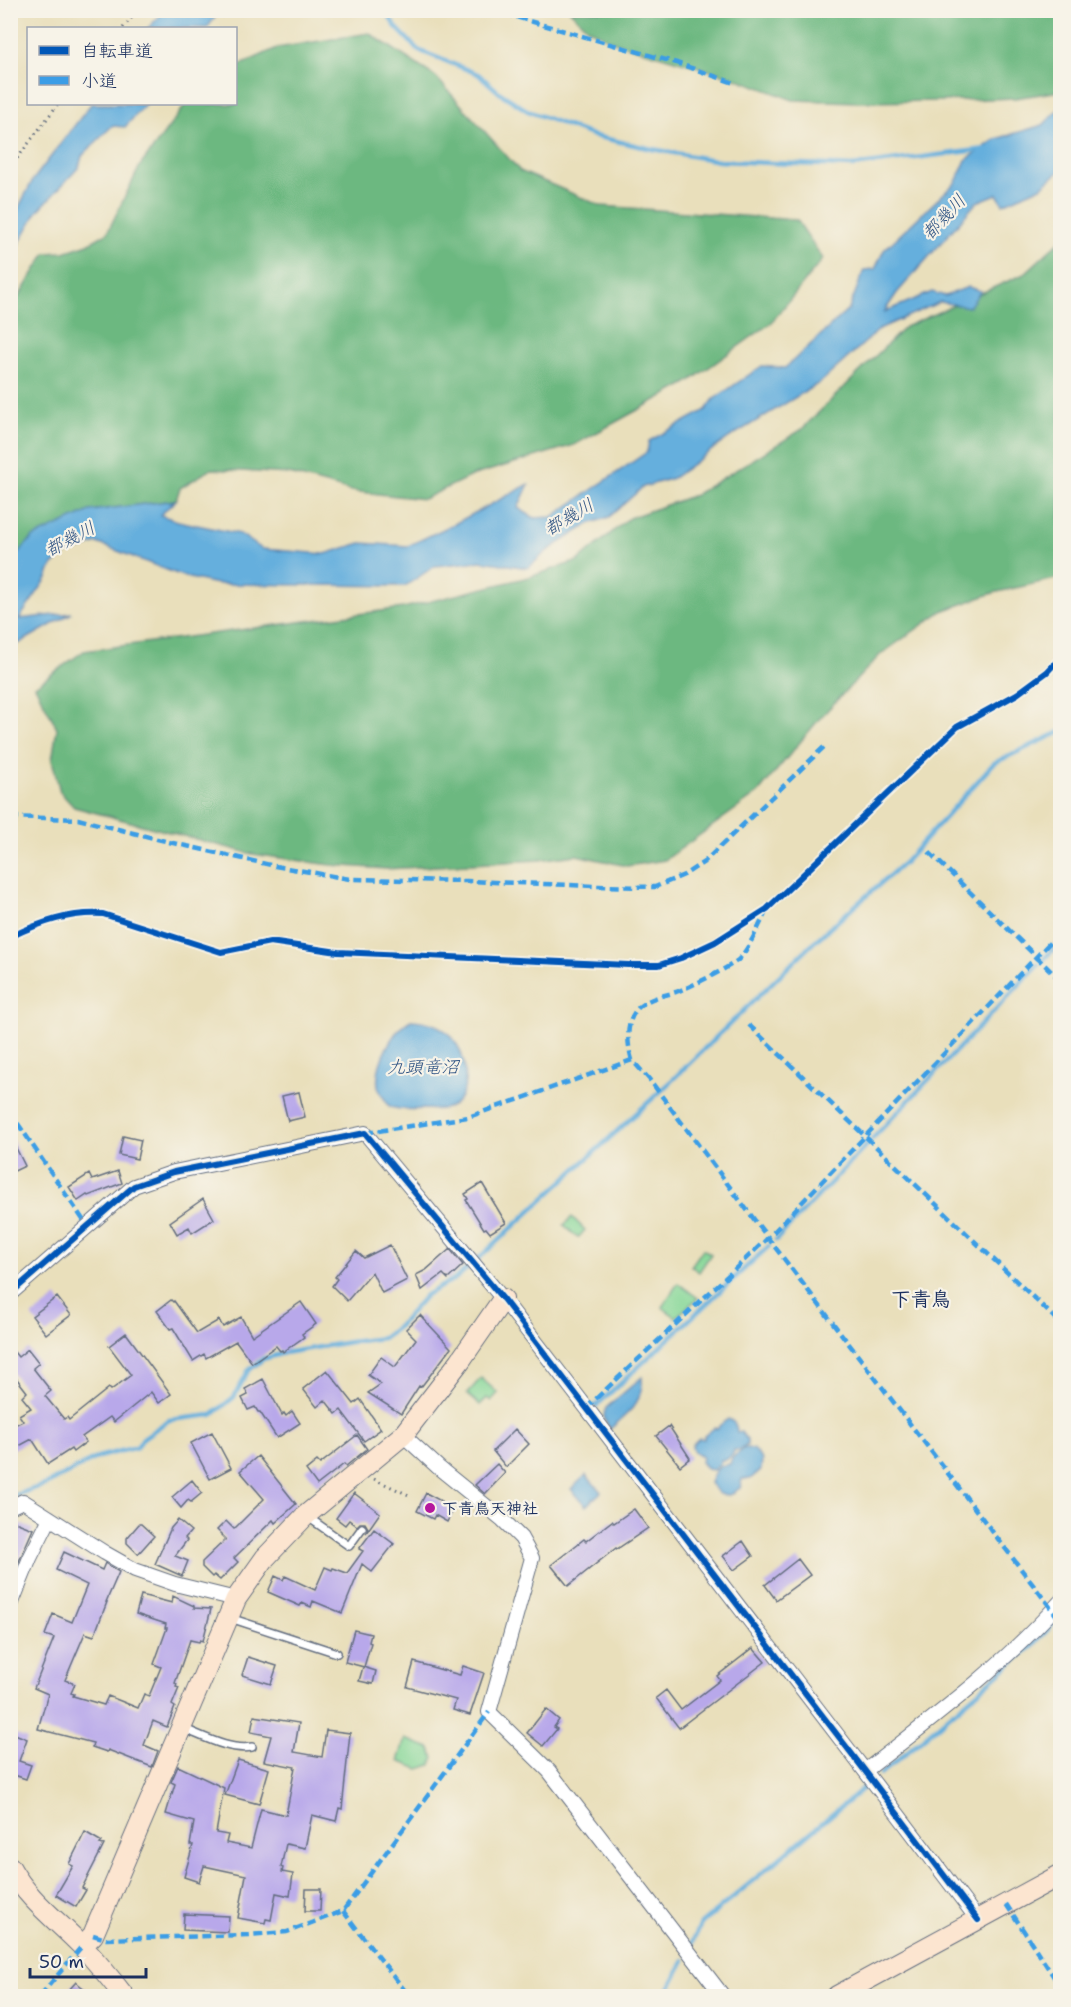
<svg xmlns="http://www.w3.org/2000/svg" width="1071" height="2007" font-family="'Shantell Sans','Klee One',sans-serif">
	<rect width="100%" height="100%" fill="#f7f3e8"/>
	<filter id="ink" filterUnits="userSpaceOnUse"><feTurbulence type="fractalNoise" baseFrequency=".0167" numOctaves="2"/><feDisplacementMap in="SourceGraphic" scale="12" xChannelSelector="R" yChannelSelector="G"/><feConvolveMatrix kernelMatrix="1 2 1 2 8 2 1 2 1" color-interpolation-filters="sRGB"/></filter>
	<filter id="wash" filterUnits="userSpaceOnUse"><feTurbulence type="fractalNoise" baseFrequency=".008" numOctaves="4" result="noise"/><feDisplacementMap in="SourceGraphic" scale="24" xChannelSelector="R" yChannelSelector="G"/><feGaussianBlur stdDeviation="1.35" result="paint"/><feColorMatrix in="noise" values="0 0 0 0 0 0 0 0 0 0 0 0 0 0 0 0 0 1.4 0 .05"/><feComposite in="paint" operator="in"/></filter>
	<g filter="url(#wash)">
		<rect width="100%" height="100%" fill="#e9dfbb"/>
		<!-- green -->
		<path fill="#86d797" stroke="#50837a" stroke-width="1.5" d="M 572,1217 L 585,1230 L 578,1238 L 564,1225 Z
			M 703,1249 L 711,1254 L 699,1272 L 691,1266 Z
			M 678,1283 L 698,1298 L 676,1317 L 662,1307 Z
			M 481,1378 L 498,1393 L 491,1401 L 487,1398 L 480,1405 L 467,1394 Z
			M 405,1739 L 430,1748 L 434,1758 L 431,1765 L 419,1769 L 398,1761 Z"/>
		<!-- forest -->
		<path fill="#6cb880" stroke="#44746f" stroke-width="1.5" d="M 570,11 L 1060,11 L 1060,91 L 1015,98 L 940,101 L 858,102 L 793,100 L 735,78 L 614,42 L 587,28 Z
			M 369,33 L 436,77 L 520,171 L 601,206 L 797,220 L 823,259 L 771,323 L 687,383 L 574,445 L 471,476 L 424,499 L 351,491 L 289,474 L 211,469 L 180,488 L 176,500 L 90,511 L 11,561 L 11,309 L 46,253 L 64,252 L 88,244 L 107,233 L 140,166 L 186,104 L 236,104 L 236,67 L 277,48 Z
			M 1060,241 L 1060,578 L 993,593 L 942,611 L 880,655 L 820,718 L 758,793 L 665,860 L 627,866 L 576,855 L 539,860 L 386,869 L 331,865 L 252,854 L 74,807 L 60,792 L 52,760 L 57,728 L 35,686 L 84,651 L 403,608 L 529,577 L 578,561 L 629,518 L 695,495 L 801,430 L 905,327 L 1024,274 Z"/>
		<!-- water -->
		<path fill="#65afdd" stroke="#406f9e" stroke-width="1.5" d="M 165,11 L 165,10 L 220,11 L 207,28 L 148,28 Z
			M 91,104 L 146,104 L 125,127 L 112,126 L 82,156 L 79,167 L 37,212 L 11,257 L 11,222 L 33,180 Z
			M 1059,109 L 1060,109 L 1060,171 L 1041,187 L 1003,204 L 997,194 L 977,202 L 897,293 L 884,312 L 932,292 L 945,296 L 968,287 L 981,291 L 969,307 L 940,302 L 881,328 L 821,382 L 730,437 L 673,478 L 643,487 L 609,517 L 589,524 L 547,551 L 528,568 L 482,561 L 435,566 L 405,586 L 217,584 L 185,577 L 97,543 L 63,555 L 52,566 L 46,580 L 19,619 L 72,613 L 18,644 L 11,646 L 11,561 L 33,537 L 90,511 L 176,500 L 160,515 L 178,521 L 240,534 L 262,549 L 325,554 L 361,543 L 408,546 L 456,523 L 529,484 L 518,508 L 534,518 L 552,517 L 647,452 L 649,441 L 706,410 L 714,399 L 762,366 L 785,368 L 849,309 L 864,270 L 875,269 L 884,250 L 956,182 L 966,160 L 996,139 L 1043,125 Z
			M 411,1020 C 448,1021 466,1046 465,1081 C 465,1091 460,1102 450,1107 C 442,1111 430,1109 422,1109 C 411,1110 401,1110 390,1107 C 386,1101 380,1094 378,1086 C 375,1065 392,1030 411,1020 Z
			M 642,1377 C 644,1403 628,1413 610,1429 C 605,1421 602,1417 606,1408 Z
			M 728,1419 C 734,1421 737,1426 737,1432 L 741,1432 L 747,1440 L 747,1445 L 739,1450 L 734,1450 L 733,1454 L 726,1460 L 721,1460 L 720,1464 L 713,1470 L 707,1469 L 701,1462 L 702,1457 C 696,1455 692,1451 692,1445 L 699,1438 L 704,1439 L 704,1436 L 714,1428 L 718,1429 L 719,1426 Z
			M 745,1448 L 753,1449 L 762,1460 L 761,1470 L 750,1479 L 742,1479 L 740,1488 L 730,1495 L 719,1494 L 710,1483 C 714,1472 717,1465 730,1464 L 732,1458 Z
			M 586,1475 L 601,1492 L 586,1506 L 571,1489 Z"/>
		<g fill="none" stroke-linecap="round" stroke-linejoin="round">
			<!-- stream -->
			<path stroke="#65afdd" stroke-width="4.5" d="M 386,10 L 394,25 L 418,50 L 478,74 L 500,93 L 528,111 L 594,136 L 652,149 L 720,161 L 852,166 L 986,149
				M 1044,959 L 1060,942
				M 872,1139 L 1038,965
				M 776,1240 L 867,1145
				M 596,1406 L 769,1246
				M 10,1497 L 47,1484 L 98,1457 L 137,1447 L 143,1438 L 169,1420 L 212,1415 L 234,1397 L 248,1371 L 263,1359 L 284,1353 L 350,1342 L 383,1338 L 399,1326 L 426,1295 L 456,1278 L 477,1260 L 665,1087 L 815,941 L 905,862 L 994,763 L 1060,732
				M 881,1774 L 1033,1645 L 1060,1617
				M 692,1943 L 701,1924 L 866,1786
				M 665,1996 L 684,1960"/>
		</g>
		<g id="blocks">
			<!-- building -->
			<path fill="#b8a8ea" d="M 299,1092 L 305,1117 L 288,1121 L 282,1096 Z
				M 10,1136 L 25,1166 L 10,1173 Z
				M 123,1136 L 141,1140 L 137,1159 L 119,1155 Z
				M 118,1171 L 122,1183 L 88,1196 L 87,1195 L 78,1201 L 69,1187 L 89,1174 L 92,1180 Z
				M 482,1183 L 506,1223 L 490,1233 L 486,1228 L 484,1229 L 466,1200 L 468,1199 L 465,1194 Z
				M 203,1199 L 214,1219 L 192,1233 L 189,1227 L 177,1234 L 170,1222 Z
				M 390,1245 L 407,1280 L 382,1293 L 372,1272 L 347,1301 L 332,1286 L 337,1279 L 335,1277 L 356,1251 L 364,1258 Z
				M 450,1249 L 463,1265 L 448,1279 L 443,1274 L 422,1290 L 416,1275 L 426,1270 Z
				M 57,1297 L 71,1315 L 46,1334 L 32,1316 Z
				M 171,1300 L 173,1302 L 174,1301 L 197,1333 L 219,1320 L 223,1327 L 241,1317 L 252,1336 L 301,1302 L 316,1324 L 302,1334 L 304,1337 L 283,1352 L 282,1350 L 280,1351 L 276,1346 L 252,1363 L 236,1341 L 206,1358 L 204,1354 L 193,1361 L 173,1328 L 170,1329 L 157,1311 Z
				M 420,1315 L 451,1348 L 421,1387 L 419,1386 L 401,1414 L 368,1393 L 381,1384 L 368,1375 L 381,1357 L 395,1367 L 416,1339 L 406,1329 Z
				M 126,1333 L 171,1394 L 159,1403 L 151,1392 L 114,1422 L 110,1417 L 82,1437 L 86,1442 L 73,1452 L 71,1449 L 48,1464 L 32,1439 L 10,1451 L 10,1427 L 23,1421 L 19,1415 L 31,1408 L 22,1397 L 27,1392 L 10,1370 L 10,1347 L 18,1357 L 28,1349 L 39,1363 L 33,1368 L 51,1391 L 45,1396 L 64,1419 L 67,1417 L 69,1420 L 109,1388 L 111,1390 L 131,1375 L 109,1346 Z
				M 327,1370 L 354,1404 L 360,1399 L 381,1429 L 364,1441 L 341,1410 L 336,1414 L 325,1400 L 317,1407 L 303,1389 Z
				M 263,1379 L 282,1415 L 284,1413 L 286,1416 L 292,1411 L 300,1423 L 277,1438 L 260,1412 L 258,1412 L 255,1407 L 248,1410 L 242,1398 L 248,1395 L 245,1389 Z
				M 669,1426 L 690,1458 L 680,1466 L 656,1436 Z
				M 515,1429 L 529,1444 L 506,1467 L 493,1451 Z
				M 212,1432 L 231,1468 L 210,1479 L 191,1443 Z
				M 357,1435 L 367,1449 L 346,1466 L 344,1464 L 317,1485 L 306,1470 L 317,1461 L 320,1464 Z
				M 258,1456 L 296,1504 L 275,1523 L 273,1520 L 234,1558 L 238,1562 L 220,1580 L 214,1575 L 212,1577 L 202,1567 L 202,1562 L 226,1539 L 217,1530 L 226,1521 L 234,1529 L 264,1499 L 240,1471 Z
				M 497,1464 L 505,1473 L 485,1494 L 475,1485 Z
				M 192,1480 L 202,1493 L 191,1502 L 188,1500 L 181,1508 L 172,1497 Z
				M 354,1493 L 380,1513 L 366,1533 L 368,1528 L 365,1523 L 360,1523 L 357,1526 L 349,1520 L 345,1525 L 336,1518 Z
				M 426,1493 L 441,1501 L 440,1503 L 453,1510 L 447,1522 L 435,1515 L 433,1519 L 417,1511 Z
				M 634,1509 L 648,1528 L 617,1549 L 616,1548 L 568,1586 L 551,1565 L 584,1539 L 586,1541 L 612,1521 L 614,1523 Z
				M 178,1520 L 191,1531 L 185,1538 L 187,1540 L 175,1556 L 188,1561 L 182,1576 L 155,1564 L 171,1528 Z
				M 15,1522 L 33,1529 L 10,1582 L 10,1533 Z
				M 139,1524 L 141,1524 L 154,1536 L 138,1554 L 127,1543 L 127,1538 Z
				M 374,1529 L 394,1544 L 372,1572 L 362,1564 L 342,1613 L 313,1601 L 311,1607 L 302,1603 L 300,1606 L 268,1592 L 275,1576 L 283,1580 L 285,1576 L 315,1590 L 325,1567 L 332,1570 L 333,1568 L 347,1573 L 363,1551 L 359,1549 Z
				M 743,1541 L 753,1556 L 734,1570 L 723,1556 Z
				M 64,1552 L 102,1570 L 105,1563 L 119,1572 L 106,1602 L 107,1602 L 94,1636 L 85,1633 L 65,1680 L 75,1684 L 71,1693 L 74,1694 L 73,1696 L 104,1705 L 108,1696 L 138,1708 L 144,1694 L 149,1696 L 161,1667 L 154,1664 L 167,1628 L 165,1628 L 166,1624 L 136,1614 L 141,1595 L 172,1603 L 173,1596 L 194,1606 L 194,1608 L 211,1609 L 203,1641 L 200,1640 L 199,1642 L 190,1640 L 182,1663 L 175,1683 L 177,1684 L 176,1687 L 179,1688 L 172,1705 L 175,1707 L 167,1727 L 153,1721 L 144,1745 L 158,1751 L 152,1767 L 108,1750 L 107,1752 L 92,1747 L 93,1743 L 38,1729 L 48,1694 L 34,1688 L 54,1638 L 45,1635 L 53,1614 L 72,1622 L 87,1585 L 56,1570 Z
				M 798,1559 L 810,1575 L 776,1600 L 765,1585 Z
				M 354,1630 L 371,1634 L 369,1642 L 371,1643 L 364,1667 L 345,1662 Z
				M 753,1648 L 765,1662 L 679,1728 L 656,1698 L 666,1690 L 681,1710 L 720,1680 L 717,1676 Z
				M 248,1657 L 277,1666 L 271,1684 L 242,1675 Z
				M 414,1662 L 460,1675 L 463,1666 L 484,1673 L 470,1715 L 453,1710 L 456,1700 L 407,1687 Z
				M 363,1667 L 376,1671 L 373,1684 L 359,1681 Z
				M 546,1709 L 559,1720 L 554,1727 L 557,1729 L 543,1746 L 527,1733 Z
				M 254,1716 L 299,1723 L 294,1752 L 322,1757 L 326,1730 L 350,1733 L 342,1809 L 339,1808 L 336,1821 L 312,1815 L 305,1848 L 286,1844 L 281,1867 L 283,1868 L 282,1872 L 293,1874 L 290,1896 L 276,1893 L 271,1920 L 266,1919 L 265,1923 L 238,1918 L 246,1875 L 204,1866 L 199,1882 L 184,1877 L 193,1845 L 190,1845 L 194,1822 L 166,1814 L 175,1784 L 171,1782 L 178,1766 L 224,1788 L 216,1833 L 228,1835 L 226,1843 L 251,1848 L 261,1809 L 286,1815 L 295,1767 L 264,1761 L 271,1736 L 251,1732 Z
				M 10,1732 L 27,1739 L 19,1761 L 31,1765 L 26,1779 L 14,1775 L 10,1780 Z
				M 238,1760 L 269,1769 L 259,1804 L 225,1795 Z
				M 85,1832 L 102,1842 L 100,1844 L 104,1845 L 82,1888 L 86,1890 L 76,1907 L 56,1895 L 73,1866 L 69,1864 Z
				M 306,1889 L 321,1889 L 320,1911 L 305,1911 Z
				M 184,1914 L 229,1916 L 228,1932 L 183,1930 Z
				M 76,1982 L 93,1996 L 74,1996 L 68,1991 Z"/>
		</g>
	</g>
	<g filter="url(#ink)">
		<use href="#blocks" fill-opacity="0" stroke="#636d7f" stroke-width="1.5"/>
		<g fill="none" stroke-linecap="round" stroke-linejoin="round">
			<defs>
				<path id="lane" d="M 308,1517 L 349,1546 L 362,1528
					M 230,1618 L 337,1653
					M 182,1728 C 203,1736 229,1751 252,1747"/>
				<path id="street" d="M 10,1294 L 134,1186 L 174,1172 L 365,1133 L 503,1299 L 865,1771 L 978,1920
					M 403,1435 L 439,1468 L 502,1519 L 521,1538 L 532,1558 L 489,1712 L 549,1771 L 723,1996
					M 10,1507 L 23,1501 L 105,1553 L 135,1570 L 175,1584 L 236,1599
					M 10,1607 L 30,1558 L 50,1518
					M 865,1771 C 933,1718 1003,1666 1060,1602"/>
				<path id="secondary" d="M 10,1867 C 28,1900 57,1920 82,1946 C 97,1962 111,1979 124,1996
					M 82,1946 L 93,1935 L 236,1599 L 265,1558 L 305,1516 L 403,1435 L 460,1361 L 503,1299
					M 837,1996 L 1060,1875"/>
			</defs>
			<!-- lane casing -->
			<use href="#lane" stroke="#636d7f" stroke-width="10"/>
			<!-- street casing -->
			<use href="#street" stroke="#636d7f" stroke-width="16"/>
			<!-- secondary casing -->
			<use href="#secondary" stroke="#636d7f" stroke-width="22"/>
			<!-- path -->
			<path stroke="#636d7f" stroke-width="3" stroke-dasharray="1.5 4.5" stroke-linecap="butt" d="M 123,28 L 138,10
				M 10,168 L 58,104
				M 374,1479 L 411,1496"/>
			<!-- lane -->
			<use href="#lane" stroke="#fff" stroke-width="7"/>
			<!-- street -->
			<use href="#street" stroke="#fff" stroke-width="14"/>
			<!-- secondary -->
			<use href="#secondary" stroke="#fce5d0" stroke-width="20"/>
			<!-- quiet -->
			<path stroke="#3b9de6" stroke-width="4.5" stroke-dasharray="9 4.5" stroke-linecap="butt" d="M 491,10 L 677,63 L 734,83
				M 10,817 L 78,819 L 173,843 L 275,866 L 350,879 L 467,881 L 595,886 L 655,887 L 684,875 L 704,862 L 824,747
				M 929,852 L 1060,980
				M 749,1025 L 1060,1323
				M 632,1060 C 626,1040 625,1013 646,1002 C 655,997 666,995 676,992 C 690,987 727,969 738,960 C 747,952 760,924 766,912
				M 10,1112 L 88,1227
				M 365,1133 L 468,1117 L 632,1060 L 649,1079 L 768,1238 L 1060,1620
				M 586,1408 L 768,1238 L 1060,932
				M 1006,1904 L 1060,1986
				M 343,1911 L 409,1996
				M 93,1935 L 106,1939 L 249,1935 L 287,1932 L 343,1911 L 489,1712
				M 40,1996 L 82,1946"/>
			<defs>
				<path id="cycleway" d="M 10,937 C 41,922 70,912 103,914 L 221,952 L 270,942 L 338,952 L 628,965 L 659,965 L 681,958 L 715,942 L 767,909 L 957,727 L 1017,694 L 1047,672 L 1060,658
					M 10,1294 L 134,1186 L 174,1172 L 365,1133 L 503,1299 L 865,1771 L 978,1920"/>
			</defs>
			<!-- cycleway casing -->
			<use href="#cycleway" stroke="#f7f3e8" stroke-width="10"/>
			<!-- cycleway -->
			<use href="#cycleway" stroke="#0057b8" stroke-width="6"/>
		</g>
	</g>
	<!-- markers -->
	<circle fill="#b5179e" stroke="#f7f3e8" stroke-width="2" cx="430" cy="1508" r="6"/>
	<g text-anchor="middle" stroke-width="4.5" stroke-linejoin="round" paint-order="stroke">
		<!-- poi labels -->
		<g font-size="16" font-weight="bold" fill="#1b2f5e" stroke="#f7f3e8" text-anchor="start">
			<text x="442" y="1514">下青鳥天神社</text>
		</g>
		<!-- water labels -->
		<g font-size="18" font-style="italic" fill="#315584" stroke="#f7f3e8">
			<text transform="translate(944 217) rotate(-47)" y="6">都幾川</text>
			<text transform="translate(569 517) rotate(-31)" y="6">都幾川</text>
			<text transform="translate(70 539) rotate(-28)" y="6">都幾川</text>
			<text x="423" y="1073">九頭竜沼</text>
		</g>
		<!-- quarter labels -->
		<g font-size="20" font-weight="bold" fill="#1b2f5e" stroke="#f7f3e8">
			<text x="921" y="1306">下青鳥</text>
		</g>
	</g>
	<!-- margin -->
	<rect width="1071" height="2007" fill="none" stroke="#f7f3e8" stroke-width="36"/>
	<!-- legend -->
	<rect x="27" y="27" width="210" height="78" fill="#f7f3e8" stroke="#9fa5b1" stroke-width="1.5"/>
	<rect x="39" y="46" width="30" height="9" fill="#0057b8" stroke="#9fa5b1" stroke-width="1.5"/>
	<text x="81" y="57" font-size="18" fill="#1b2f5e">自転車道</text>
	<rect x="39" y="76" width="30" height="9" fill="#3b9de6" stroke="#9fa5b1" stroke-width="1.5"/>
	<text x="81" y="87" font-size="18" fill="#1b2f5e">小道</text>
	<!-- scale -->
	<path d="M30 1968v9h116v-9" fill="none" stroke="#1b2f5e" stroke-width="3"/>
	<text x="39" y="1968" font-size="18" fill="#1b2f5e" stroke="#f7f3e8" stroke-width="4.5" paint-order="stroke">50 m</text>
</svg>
